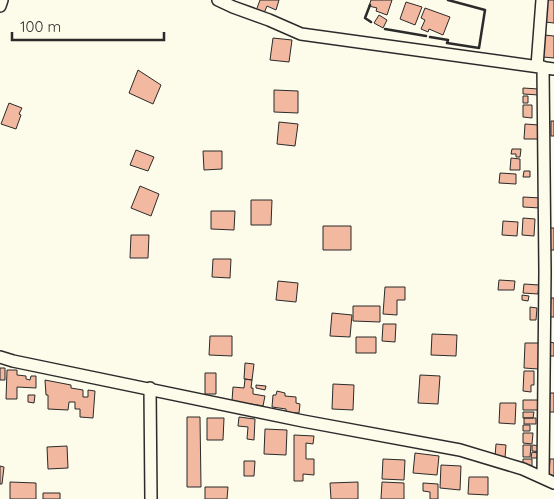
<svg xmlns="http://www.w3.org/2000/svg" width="554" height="499" font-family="Quicksand,sans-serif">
	<rect width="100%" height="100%" fill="#fdfbea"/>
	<!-- building -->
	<path fill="#f2b8a0" stroke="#2b2b2b" d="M 260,0 L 279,0 L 276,10 L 267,6 L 264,13 L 256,11 Z
		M 371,0 L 392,0 L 387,15 L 376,11 L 377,8 L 369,6 Z
		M 547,0 L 554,0 L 554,23 L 545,22 Z
		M 406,2 L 422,7 L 415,25 L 400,19 Z
		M 425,8 L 450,17 L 443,35 L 429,29 L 428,32 L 421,29 L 425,20 L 421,18 Z
		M 379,15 L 387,20 L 383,28 L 374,23 Z
		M 544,35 L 554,36 L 554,58 L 543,57 Z
		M 273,38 L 292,40 L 289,62 L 270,60 Z
		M 138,70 L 161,85 L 153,104 L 129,93 Z
		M 523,88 L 539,89 L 539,95 L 523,94 Z
		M 274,90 L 298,91 L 298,113 L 274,112 Z
		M 523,96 L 528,96 L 528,103 L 523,103 Z
		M 9,103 L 22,108 L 19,114 L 21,115 L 16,129 L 1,124 Z
		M 523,105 L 532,105 L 532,118 L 523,117 Z
		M 551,121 L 554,121 L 554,136 L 551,136 Z
		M 279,122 L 298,124 L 295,146 L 277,144 Z
		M 525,124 L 539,125 L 538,139 L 524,139 Z
		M 512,149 L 521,149 L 520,157 L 516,157 L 516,154 L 511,154 Z
		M 136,150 L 154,157 L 148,171 L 130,165 Z
		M 203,151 L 222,151 L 222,169 L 204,170 Z
		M 511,158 L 520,159 L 520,170 L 510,170 Z
		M 524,171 L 530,171 L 530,177 L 523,177 Z
		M 500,173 L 516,174 L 516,184 L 499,183 Z
		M 140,186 L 159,194 L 151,216 L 131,208 Z
		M 523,197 L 541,198 L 540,208 L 523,207 Z
		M 251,200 L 272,200 L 271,225 L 251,225 Z
		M 211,211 L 235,211 L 234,230 L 211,229 Z
		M 523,218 L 535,219 L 534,236 L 522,235 Z
		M 503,221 L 518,222 L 517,236 L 502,235 Z
		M 323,226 L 351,226 L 351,250 L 323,250 Z
		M 550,228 L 554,228 L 554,250 L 550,250 Z
		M 131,235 L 149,235 L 148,258 L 130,258 Z
		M 213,259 L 231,259 L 230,278 L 212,277 Z
		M 499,280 L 515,281 L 514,290 L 498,290 Z
		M 278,281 L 298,283 L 296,302 L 276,300 Z
		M 524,284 L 539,285 L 538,294 L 523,293 Z
		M 385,287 L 405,287 L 405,300 L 397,300 L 397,315 L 383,314 Z
		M 522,295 L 529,296 L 528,301 L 522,300 Z
		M 551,298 L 554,298 L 554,317 L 550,317 Z
		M 353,306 L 380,306 L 380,322 L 353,321 Z
		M 530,307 L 537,308 L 536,320 L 530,320 Z
		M 332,313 L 352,315 L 350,337 L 330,336 Z
		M 383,324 L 396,324 L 395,342 L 382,341 Z
		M 432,334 L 457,335 L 456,356 L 431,355 Z
		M 210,336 L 232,336 L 232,356 L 209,355 Z
		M 356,337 L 376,337 L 376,353 L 356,353 Z
		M 550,342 L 554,343 L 554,356 L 550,356 Z
		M 525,343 L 540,343 L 538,369 L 524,368 Z
		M 245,363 L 254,364 L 252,380 L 244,379 Z
		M 0,368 L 5,368 L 5,380 L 0,380 Z
		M 7,370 L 17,370 L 17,375 L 26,376 L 26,379 L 30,380 L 31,376 L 36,376 L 36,388 L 17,387 L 17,399 L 6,399 Z
		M 524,371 L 534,371 L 534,385 L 531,385 L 531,392 L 523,391 Z
		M 205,373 L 216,373 L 216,394 L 205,394 Z
		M 420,375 L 440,376 L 438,404 L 418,403 Z
		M 245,379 L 252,380 L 251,388 L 253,388 L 253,394 L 265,396 L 263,406 L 232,401 L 233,387 L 244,388 Z
		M 45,380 L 71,385 L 71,388 L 83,390 L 83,397 L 88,397 L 88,390 L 95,391 L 93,418 L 80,417 L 80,409 L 75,409 L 75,402 L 69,402 L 68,410 L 48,409 L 48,395 L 46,395 Z
		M 333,384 L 354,385 L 353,410 L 332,409 Z
		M 256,385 L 266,386 L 265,390 L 256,388 Z
		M 277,391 L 285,393 L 285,396 L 296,397 L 296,403 L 300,404 L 299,413 L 286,412 L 286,409 L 272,407 L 273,395 L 276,395 Z
		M 550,393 L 554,393 L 554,412 L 549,412 Z
		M 28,395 L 35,395 L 34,403 L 28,402 Z
		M 523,400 L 542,400 L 541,410 L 523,410 Z
		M 500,403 L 516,403 L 515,424 L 499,423 Z
		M 523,412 L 534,412 L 533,418 L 523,418 Z
		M 187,417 L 200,417 L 201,487 L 187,487 Z
		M 239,417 L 255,419 L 254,440 L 247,439 L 248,427 L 238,426 Z
		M 207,418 L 224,418 L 223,440 L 207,440 Z
		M 524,418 L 536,418 L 536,424 L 524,424 Z
		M 523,425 L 530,425 L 530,431 L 523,431 Z
		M 265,429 L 287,430 L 286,455 L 264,454 Z
		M 523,433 L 533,433 L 532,444 L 523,443 Z
		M 294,435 L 314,436 L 313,444 L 306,443 L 306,459 L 314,459 L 314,475 L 303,474 L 303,481 L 294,481 Z
		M 496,444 L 506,445 L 505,458 L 495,457 Z
		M 523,445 L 531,445 L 530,457 L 523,457 Z
		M 532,445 L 542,446 L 542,452 L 532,451 Z
		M 67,446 L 68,468 L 48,469 L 47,447 Z
		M 532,452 L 538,453 L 537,458 L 531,458 Z
		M 415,453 L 439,456 L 437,475 L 413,473 Z
		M 383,459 L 405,460 L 404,480 L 382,479 Z
		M 523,459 L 532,459 L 532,466 L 523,465 Z
		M 550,459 L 554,459 L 554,477 L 549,476 Z
		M 244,461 L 255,461 L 254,476 L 244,476 Z
		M 441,465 L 461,466 L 460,490 L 440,488 Z
		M 0,466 L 4,467 L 2,484 L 0,484 Z
		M 469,477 L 488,477 L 488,495 L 468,494 Z
		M 10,482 L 36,483 L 36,499 L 10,499 Z
		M 358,482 L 358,499 L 331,499 L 330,483 Z
		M 382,482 L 404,483 L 404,499 L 381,499 Z
		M 423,483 L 438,484 L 438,499 L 430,499 L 430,492 L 423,491 Z
		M 205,487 L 228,487 L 227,499 L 205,499 Z
		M 43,493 L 60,493 L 60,499 L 43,499 Z"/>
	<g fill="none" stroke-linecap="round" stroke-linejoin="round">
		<defs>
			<path id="minor" d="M 218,0 L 233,7 L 269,20 L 301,34 L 554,69
				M 0,6 L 2,0
				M 537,66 L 542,0
				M 0,357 L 13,361 L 303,421 L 460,450 L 523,469 L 554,483
				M 150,388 L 151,499
				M 543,478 L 545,272 L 543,67"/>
		</defs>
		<!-- minor casing -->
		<use href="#minor" stroke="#2b2b2b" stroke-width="14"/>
		<!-- minor -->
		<use href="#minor" stroke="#fdfbea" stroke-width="11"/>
		<!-- wall -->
		<path stroke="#2b2b2b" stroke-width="2.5" d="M 370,5 L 365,18 L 371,22
			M 385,29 L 426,36
			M 430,37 L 448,40 L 447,43 L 479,48 L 485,10 L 448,0"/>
	</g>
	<!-- scale -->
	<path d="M12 32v8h152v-8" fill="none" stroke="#2b2b2b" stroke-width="2.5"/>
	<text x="20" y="32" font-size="15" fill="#2b2b2b" stroke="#fdfbea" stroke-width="4" paint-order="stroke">100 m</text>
</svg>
